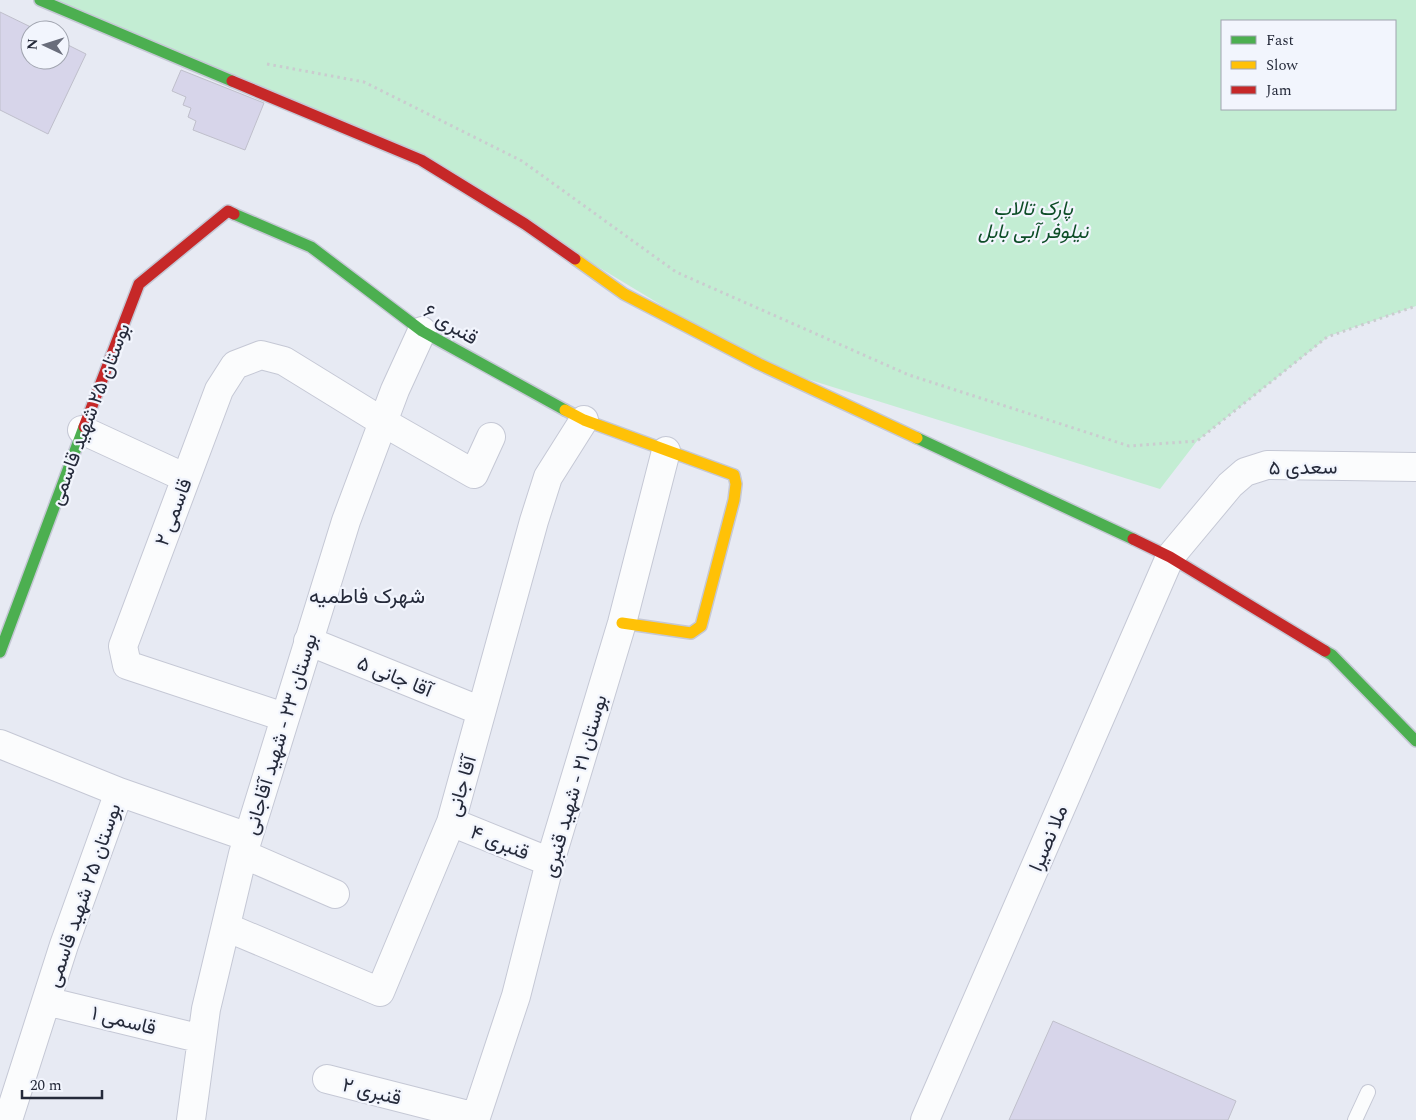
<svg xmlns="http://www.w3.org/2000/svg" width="1416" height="1120" font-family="Spectral,Vazirmatn,serif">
	<rect width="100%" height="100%" fill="#e7eaf3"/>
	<!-- green -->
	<path fill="#c3edd3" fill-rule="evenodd" d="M 41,0 L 1416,0 L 1416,306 L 1329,336 L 1197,441 L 1160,489 L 759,364 L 421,160 ZM 1222,21 L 1395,21 L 1395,109 L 1222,109 Z"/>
	<!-- building -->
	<path fill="#d7d5ea" stroke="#bfbfcb" d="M 0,12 L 37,30 L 30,30 L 30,60 L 60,60 L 60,41 L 86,54 L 48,134 L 0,110 Z
		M 181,70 L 264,103 L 245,150 L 193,130 L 196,121 L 188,117 L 191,108 L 183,105 L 186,97 L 172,91 Z
		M 1053,1021 L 1236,1101 L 1228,1120 L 1009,1120 Z"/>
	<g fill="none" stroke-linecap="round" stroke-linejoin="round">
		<defs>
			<path id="lane" d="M 1355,1120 L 1368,1092"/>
			<path id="street" d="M 82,430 L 186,478
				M 308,641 L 481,711
				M 284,717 L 127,665 L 123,646 L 219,390 L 235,365 L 261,355 L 284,361 L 383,422 L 474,474 L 491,437
				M 0,744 L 119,792 L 64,945 L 8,1120
				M 119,792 L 248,837
				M 451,822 L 550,862
				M 243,854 L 335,894
				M 226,927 L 380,992 L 451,822 L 534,521 L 548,477 L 584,420
				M 46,1001 L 202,1039
				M 327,1079 L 476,1117
				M 191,1120 L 206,1009 L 243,854 L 346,521 L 395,390 L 422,331
				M 475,1120 L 516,996 L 550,862 L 622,623 L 666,451
				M 925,1120 L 1170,557 L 1230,485 L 1245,472 L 1267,465 L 1416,467"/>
			<path id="fast" d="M 40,0 L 232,81
				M 234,214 L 311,247 L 422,331 L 565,410
				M 917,438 L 1133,539
				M 1325,651 L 1332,655 L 1416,741
				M 0,652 L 84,427"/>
			<path id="slow" d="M 575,259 L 624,294 L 759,364 L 917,438
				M 565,410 L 584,420 L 734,475 L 736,484 L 734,500 L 701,626 L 691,633 L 622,623"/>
			<path id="jam" d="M 232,81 L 421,160 L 525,224 L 575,259
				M 84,427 L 139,284 L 228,211 L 234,214
				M 1133,539 L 1170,557 L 1325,651"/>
		</defs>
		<!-- lane casing -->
		<use href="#lane" stroke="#c5c8d5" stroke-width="16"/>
		<!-- street casing -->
		<use href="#street" stroke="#c5c8d5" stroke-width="30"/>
		<!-- fast casing -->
		<use href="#fast" stroke="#c5c8d5" stroke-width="14"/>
		<!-- slow casing -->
		<use href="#slow" stroke="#c5c8d5" stroke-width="14"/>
		<!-- jam casing -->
		<use href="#jam" stroke="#c5c8d5" stroke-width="14"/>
		<!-- path -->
		<path stroke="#cacccf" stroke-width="3" stroke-dasharray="2.5 4" stroke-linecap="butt" d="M 267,64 L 364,82 L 522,161 L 676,272 L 909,375 L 1129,446 L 1197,441 L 1327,337 L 1416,306"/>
		<!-- lane -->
		<use href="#lane" stroke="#fbfcfd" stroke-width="14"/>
		<!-- street -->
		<use href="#street" stroke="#fbfcfd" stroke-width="28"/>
		<!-- fast -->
		<use href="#fast" stroke="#4caf50" stroke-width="11"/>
		<!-- slow -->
		<use href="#slow" stroke="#ffc107" stroke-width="11"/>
		<!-- jam -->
		<use href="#jam" stroke="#c62828" stroke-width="11"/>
	</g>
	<g text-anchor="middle" stroke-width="4.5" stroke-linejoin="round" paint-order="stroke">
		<!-- park labels -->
		<g font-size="20" font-style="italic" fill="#0d4d27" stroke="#f2f5fd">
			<text x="1033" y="215">پارک تالاب<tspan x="1033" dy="23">نیلوفر آبی بابل</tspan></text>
		</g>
		<!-- street labels -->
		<g font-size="20" fill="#252a3a" stroke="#f2f5fd">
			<text transform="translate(451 324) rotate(31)" y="7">قنبری ۶</text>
			<text transform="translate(89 414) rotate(-69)" y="7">بوستان ۲۵ شهید قاسمی</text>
			<text transform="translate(1303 467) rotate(-1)" y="7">سعدی ۵</text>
			<text transform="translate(173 512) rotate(-69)" y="7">قاسمی ۲</text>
			<text transform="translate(395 676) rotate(22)" y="7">آقا جانی ۵</text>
			<text transform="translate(280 734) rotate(-73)" y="7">بوستان ۲۳ - شهید آقاجانی</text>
			<text transform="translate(461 786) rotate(-74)" y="7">آقا جانی</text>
			<text transform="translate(574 786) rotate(-74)" y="7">بوستان ۲۱ - شهید قنبری</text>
			<text transform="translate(1048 838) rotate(-67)" y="7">ملا نصیرا</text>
			<text transform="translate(500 842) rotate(22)" y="7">قنبری ۴</text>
			<text transform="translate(83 895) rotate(-71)" y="7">بوستان ۲۵ شهید قاسمی</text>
			<text transform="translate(124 1020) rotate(14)" y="7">قاسمی ۱</text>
			<text transform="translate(372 1091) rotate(14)" y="7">قنبری ۲</text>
		</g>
		<!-- neighbourhood labels -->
		<g font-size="21" fill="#252a3a" stroke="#f2f5fd">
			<text x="367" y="603">شهرک فاطمیه</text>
		</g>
	</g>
	<!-- legend -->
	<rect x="1221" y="20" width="175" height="90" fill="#f2f5fd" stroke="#a0a4af"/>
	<rect x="1231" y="36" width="25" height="8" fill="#4caf50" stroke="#a0a4af"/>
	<text x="1266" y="45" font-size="15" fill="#252a3a">Fast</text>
	<rect x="1231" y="61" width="25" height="8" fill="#ffc107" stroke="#a0a4af"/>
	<text x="1266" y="70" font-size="15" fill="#252a3a">Slow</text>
	<rect x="1231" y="86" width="25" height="8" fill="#c62828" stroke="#a0a4af"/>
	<text x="1266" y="95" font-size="15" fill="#252a3a">Jam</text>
	<!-- north arrow -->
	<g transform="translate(45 45) rotate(274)"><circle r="24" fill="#f2f5fd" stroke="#a0a4af"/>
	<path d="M0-4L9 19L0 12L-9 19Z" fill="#696d7b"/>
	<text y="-8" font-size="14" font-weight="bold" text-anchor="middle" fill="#252a3a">N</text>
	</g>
	<!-- scale -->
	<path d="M22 1090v8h80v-8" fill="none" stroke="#252a3a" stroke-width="2.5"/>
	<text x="30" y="1090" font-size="15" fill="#252a3a" stroke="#f2f5fd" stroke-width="4" paint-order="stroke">20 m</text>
</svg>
